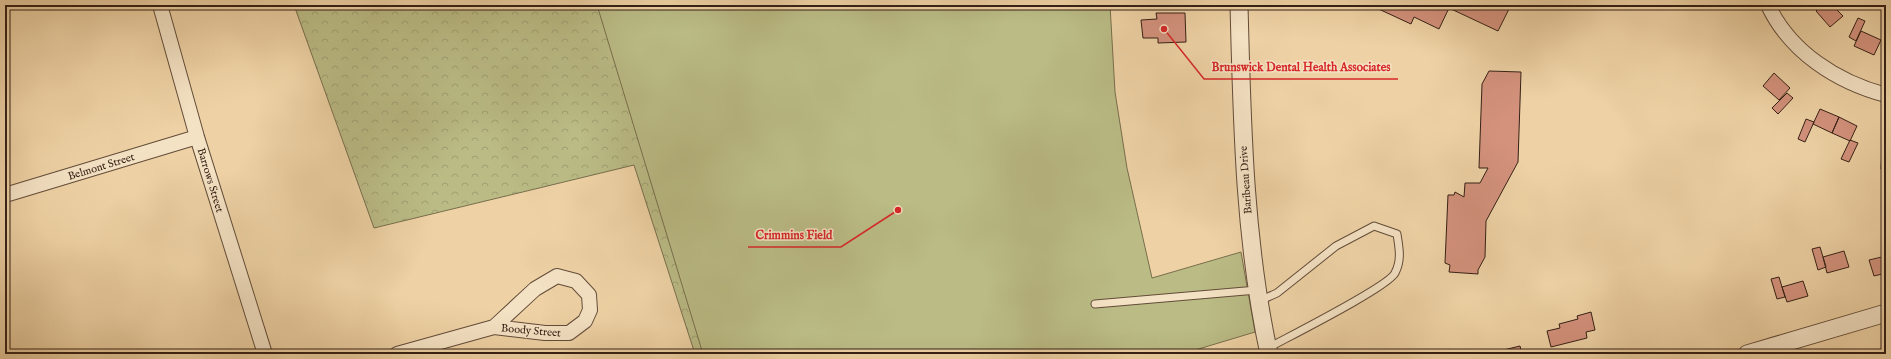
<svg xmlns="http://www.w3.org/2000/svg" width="1891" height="359" font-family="'IM FELL English',serif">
	<defs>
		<pattern id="forest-crowns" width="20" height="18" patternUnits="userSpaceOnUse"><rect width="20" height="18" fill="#babb85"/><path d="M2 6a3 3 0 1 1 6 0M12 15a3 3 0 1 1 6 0" fill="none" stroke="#a0a072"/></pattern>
	</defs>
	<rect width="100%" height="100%" fill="#eed2a5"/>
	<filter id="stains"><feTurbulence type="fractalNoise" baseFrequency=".005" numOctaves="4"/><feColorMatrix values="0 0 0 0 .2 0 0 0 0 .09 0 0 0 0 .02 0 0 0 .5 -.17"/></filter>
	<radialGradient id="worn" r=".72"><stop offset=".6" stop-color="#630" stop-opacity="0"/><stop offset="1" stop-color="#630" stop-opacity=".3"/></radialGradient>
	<!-- forest -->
	<path fill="url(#forest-crowns)" stroke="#786e4d" d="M 294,5 L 624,5 L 744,354 L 695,354 L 634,165 L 374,228 Z"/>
	<!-- park -->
	<path fill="#babb85" stroke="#786e4d" d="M 597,5 L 1110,5 L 1115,92 L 1127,168 L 1152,278 L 1241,252 L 1255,332 L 1182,354 L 703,354 Z"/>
	<!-- building -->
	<path fill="#d4927d" stroke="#352015" d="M 1370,5 L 1511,5 L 1498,31 L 1449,8 L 1439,29 L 1414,17 L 1411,24 Z
		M 1822,5 L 1832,5 L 1843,16 L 1830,27 L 1816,11 Z
		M 1156,13 L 1185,13 L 1186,42 L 1158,43 L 1158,38 L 1143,38 L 1141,20 L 1157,19 Z
		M 1858,18 L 1865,21 L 1856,41 L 1849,37 Z
		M 1861,31 L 1881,40 L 1874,55 L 1854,46 Z
		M 1489,71 L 1521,72 L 1518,162 L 1486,221 L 1485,257 L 1478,270 L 1478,274 L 1449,272 L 1450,265 L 1445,263 L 1448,195 L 1454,195 L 1455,192 L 1464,197 L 1465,183 L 1480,183 L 1488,168 L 1479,168 L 1482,84 Z
		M 1774,73 L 1790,88 L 1779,100 L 1763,86 Z
		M 1787,93 L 1793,98 L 1778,114 L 1772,108 Z
		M 1820,109 L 1839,117 L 1832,133 L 1813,124 Z
		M 1839,117 L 1857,126 L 1850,141 L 1832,133 Z
		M 1806,119 L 1814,122 L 1805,142 L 1798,139 Z
		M 1850,140 L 1858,143 L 1849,162 L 1841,159 Z
		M 1882,148 L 1886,148 L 1886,169 L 1881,169 Z
		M 1820,247 L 1826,267 L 1818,270 L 1812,249 Z
		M 1844,251 L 1849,267 L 1827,273 L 1823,257 Z
		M 1886,256 L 1886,273 L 1874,276 L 1869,260 Z
		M 1779,277 L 1785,297 L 1777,299 L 1771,279 Z
		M 1803,281 L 1808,296 L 1787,302 L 1782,287 Z
		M 1591,312 L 1595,330 L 1586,332 L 1587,338 L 1551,347 L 1547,331 L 1560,328 L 1559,324 L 1578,319 L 1577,316 Z
		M 1520,346 L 1522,354 L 1487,354 Z"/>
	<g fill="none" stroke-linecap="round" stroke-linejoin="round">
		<defs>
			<path id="service" d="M 1259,301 L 1277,293 L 1336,246 L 1374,226 L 1397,234 C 1399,248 1402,259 1395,273 C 1388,287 1288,337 1268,348
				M 1095,304 L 1257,290"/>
			<path id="minor" d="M 160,5 L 197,137 L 265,354
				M 1768,5 C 1790,52 1837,82 1886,95
				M 5,195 L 197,137
				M 397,354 L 494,327 L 545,333 L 569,333 L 585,321 L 590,310 L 589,295 L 576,281 L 557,276 L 535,289 L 494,327"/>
			<path id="tertiary" d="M 1239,5 C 1242,122 1244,239 1269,354
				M 1747,354 L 1886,313"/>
		</defs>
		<!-- service casing -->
		<use href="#service" stroke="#634c39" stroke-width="9"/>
		<!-- minor casing -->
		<use href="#minor" stroke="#634c39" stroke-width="16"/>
		<!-- tertiary casing -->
		<use href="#tertiary" stroke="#634c39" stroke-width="19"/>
		<!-- service -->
		<use href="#service" stroke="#f4e2c4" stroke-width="7"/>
		<!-- minor -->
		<use href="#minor" stroke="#f4e2c4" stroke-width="14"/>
		<!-- tertiary -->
		<use href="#tertiary" stroke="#f4e2c4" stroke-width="17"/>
	</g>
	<g text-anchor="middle" stroke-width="3" stroke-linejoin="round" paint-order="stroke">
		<!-- street labels -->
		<g font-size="11" fill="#352015" stroke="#f4e2c4">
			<text transform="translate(101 166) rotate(-17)" y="4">Belmont Street</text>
			<text transform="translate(211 180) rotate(73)" y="4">Barrows Street</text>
			<text transform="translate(1245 180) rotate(-94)" y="4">Baribeau Drive</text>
			<text transform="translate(531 330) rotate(5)" y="4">Boody Street</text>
		</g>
	</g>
	<!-- callouts -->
	<path fill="none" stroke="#d62828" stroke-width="1.5" d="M1164 29L1204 79H1398M898 210L841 247H748"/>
	<g fill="#d62828" stroke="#f4e2c4" stroke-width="1.5">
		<circle cx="1164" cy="29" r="4"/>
		<circle cx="898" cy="210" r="4"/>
	</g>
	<g font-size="12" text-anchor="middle" font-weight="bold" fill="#d62828" stroke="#f4e2c4" stroke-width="3" stroke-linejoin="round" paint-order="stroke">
		<text x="1301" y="71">Brunswick Dental Health Associates</text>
		<text x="794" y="239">Crimmins Field</text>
	</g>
	<!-- margin -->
	<rect width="1891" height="359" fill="none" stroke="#eed2a5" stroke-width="20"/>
	<rect x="6" y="6" width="1879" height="347" fill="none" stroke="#352015" stroke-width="2"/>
	<rect x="10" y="10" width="1871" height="339" fill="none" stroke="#352015"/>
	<rect width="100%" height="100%" filter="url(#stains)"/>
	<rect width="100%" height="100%" fill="url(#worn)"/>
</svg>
